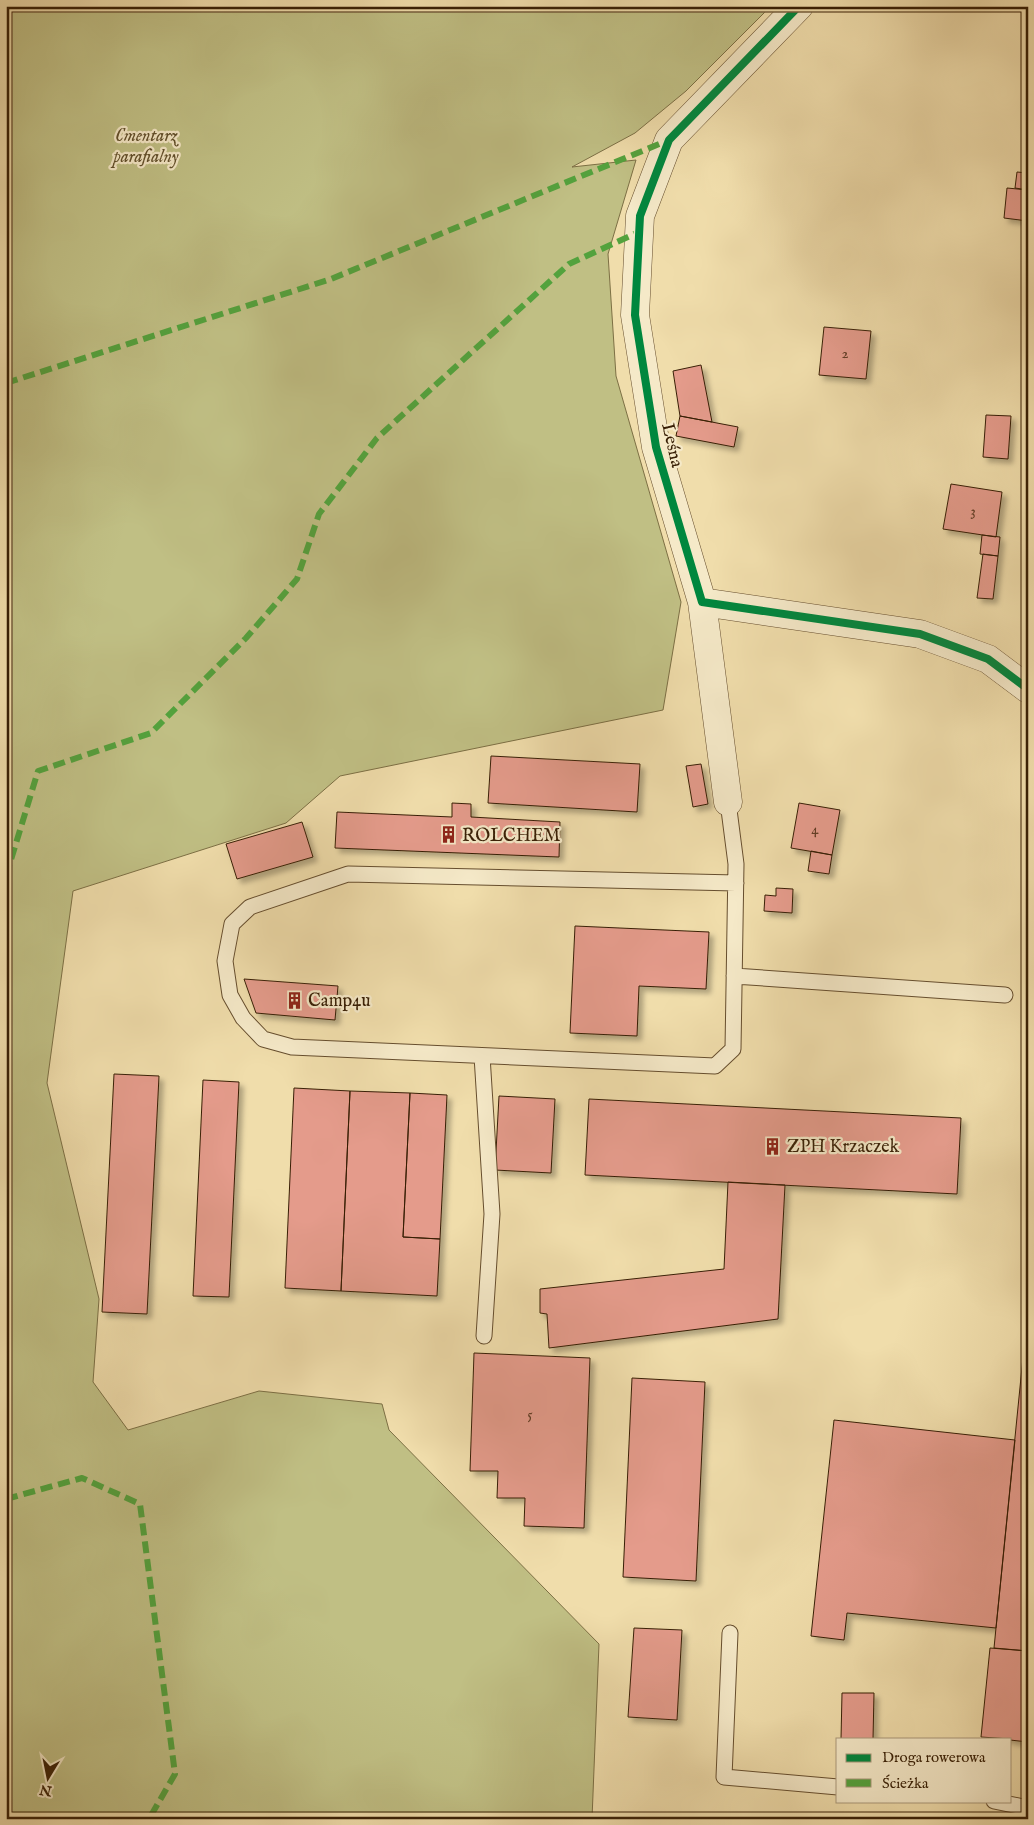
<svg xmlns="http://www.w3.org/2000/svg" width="1034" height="1825" font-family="'IM FELL English',serif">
	<defs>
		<filter id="shadow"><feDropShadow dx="4.5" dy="4.5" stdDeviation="2.5" flood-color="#0004"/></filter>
	</defs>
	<rect width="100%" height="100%" fill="#f0ddab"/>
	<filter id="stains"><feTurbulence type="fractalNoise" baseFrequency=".004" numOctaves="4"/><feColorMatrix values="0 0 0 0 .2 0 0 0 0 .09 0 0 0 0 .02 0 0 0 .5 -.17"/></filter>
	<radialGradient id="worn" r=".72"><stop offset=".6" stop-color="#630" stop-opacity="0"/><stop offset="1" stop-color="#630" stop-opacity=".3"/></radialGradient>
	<!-- green -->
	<path fill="#c0bf84" stroke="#7c6f44" d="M 6,6 L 771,6 L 686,91 L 635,133 L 572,167 L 636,160 L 608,254 L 616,376 L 681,602 L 663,710 L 340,776 L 286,823 L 73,891 L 47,1083 L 99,1299 L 93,1382 L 128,1430 L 259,1391 L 382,1404 L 389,1430 L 599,1644 L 592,1819 L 6,1819 Z"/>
	<!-- building -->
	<path fill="#e49b8b" stroke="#381f05" filter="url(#shadow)" d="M 1017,172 L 1028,173 L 1028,190 L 1015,188 Z
		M 1007,188 L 1028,190 L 1028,221 L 1004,218 Z
		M 824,327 L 871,331 L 866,379 L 819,375 Z
		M 701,365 L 712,422 L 680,416 L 673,371 Z
		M 986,415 L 1011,416 L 1008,459 L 983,457 Z
		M 680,416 L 738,427 L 734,447 L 676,436 Z
		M 951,484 L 1002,492 L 996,537 L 943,529 Z
		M 982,535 L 1000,537 L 998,556 L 980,554 Z
		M 983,554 L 998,556 L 993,599 L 977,598 Z
		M 491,756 L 640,764 L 637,812 L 488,803 Z
		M 701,764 L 708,804 L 693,807 L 686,766 Z
		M 452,803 L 471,804 L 471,817 L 560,822 L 559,857 L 335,848 L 337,812 L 452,817 Z
		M 799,803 L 840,810 L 832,855 L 791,848 Z
		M 302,822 L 313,857 L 237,879 L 226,844 Z
		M 811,851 L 832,855 L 829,874 L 808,871 Z
		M 776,888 L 793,889 L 792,913 L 764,911 L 765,895 L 776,896 Z
		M 575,926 L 709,932 L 706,989 L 639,986 L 637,1036 L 570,1033 Z
		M 244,979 L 338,986 L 335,1020 L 256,1013 Z
		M 114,1074 L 159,1076 L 147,1314 L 102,1312 Z
		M 203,1080 L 239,1082 L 229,1297 L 193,1296 Z
		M 294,1088 L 350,1091 L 341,1291 L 285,1288 Z
		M 350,1091 L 410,1093 L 403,1237 L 440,1239 L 437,1296 L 341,1291 Z
		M 410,1093 L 447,1095 L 440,1239 L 403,1237 Z
		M 499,1096 L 555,1099 L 551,1173 L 495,1170 Z
		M 589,1099 L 961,1118 L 957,1194 L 585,1175 Z
		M 728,1182 L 785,1185 L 778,1319 L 549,1348 L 547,1314 L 540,1313 L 540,1289 L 724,1269 Z
		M 1028,1307 L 1028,1651 L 994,1648 Z
		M 474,1353 L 590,1358 L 584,1528 L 524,1526 L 525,1498 L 497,1498 L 498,1471 L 470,1471 Z
		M 632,1378 L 705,1382 L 696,1581 L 623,1577 Z
		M 834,1420 L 1015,1440 L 996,1628 L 847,1613 L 844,1640 L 811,1636 Z
		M 634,1628 L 682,1630 L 677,1720 L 628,1717 Z
		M 990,1648 L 1028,1651 L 1028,1742 L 1010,1740 L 1010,1739 L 981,1737 Z
		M 842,1693 L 874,1693 L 873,1739 L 841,1739 Z"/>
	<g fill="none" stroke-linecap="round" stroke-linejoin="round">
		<defs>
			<path id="lane" d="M 728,802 L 736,864 L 733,1049 L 715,1066 L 292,1047 L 263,1039 L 243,1018 L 230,995 L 225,961 L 232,924 L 250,907 L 348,874 L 736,883
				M 734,976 L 1005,995
				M 482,1056 L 492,1214 L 484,1336
				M 730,1633 L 724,1777 L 838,1787
				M 994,1801 L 1028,1808"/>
			<path id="street" d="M 799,6 L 669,140 L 640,216 L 635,315 L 656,447 L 702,602 L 920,634 L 988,659 L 1028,689
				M 702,602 L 728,802"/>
		</defs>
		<!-- lane casing -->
		<use href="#lane" stroke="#664e2e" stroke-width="17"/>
		<!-- street casing -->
		<use href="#street" stroke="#664e2e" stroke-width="29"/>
		<!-- lane -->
		<use href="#lane" stroke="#f5e9c8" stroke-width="15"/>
		<!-- street -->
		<use href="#street" stroke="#f5e9c8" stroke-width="28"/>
		<!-- quiet -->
		<path stroke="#53a23d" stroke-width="6" stroke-dasharray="12 6" stroke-linecap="butt" d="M 6,383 L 331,279 L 669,140
			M 6,876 L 38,771 L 151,733 L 246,638 L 297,579 L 319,514 L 377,438 L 569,264 L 639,232
			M 6,1499 L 82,1478 L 140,1504 L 175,1774 L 149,1819"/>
		<defs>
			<path id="cycleway" d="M 799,6 L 669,140 L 640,216 L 635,315 L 656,447 L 702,602 L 920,634 L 988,659 L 1028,689"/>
		</defs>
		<!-- cycleway casing -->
		<use href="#cycleway" stroke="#f5e9c8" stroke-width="11"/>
		<!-- cycleway -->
		<use href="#cycleway" stroke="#00873e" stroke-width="8"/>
	</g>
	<!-- icons -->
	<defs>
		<symbol id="building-bare" viewBox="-9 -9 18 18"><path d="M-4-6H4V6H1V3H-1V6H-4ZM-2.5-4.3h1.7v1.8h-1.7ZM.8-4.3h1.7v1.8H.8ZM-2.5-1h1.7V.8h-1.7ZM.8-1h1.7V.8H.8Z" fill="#8f2418" stroke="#f5e9c8" stroke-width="2.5" paint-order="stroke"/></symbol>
	</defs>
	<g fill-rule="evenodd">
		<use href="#building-bare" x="436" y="822" width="25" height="25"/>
		<use href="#building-bare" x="282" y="988" width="25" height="25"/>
		<use href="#building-bare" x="760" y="1134" width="25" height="25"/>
	</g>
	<g text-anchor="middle" stroke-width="4.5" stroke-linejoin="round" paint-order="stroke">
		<!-- number labels -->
		<g font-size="15" fill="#633e26">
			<text x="845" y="358">2</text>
			<text x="973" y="516">3</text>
			<text x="815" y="834">4</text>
			<text x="530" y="1419">5</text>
		</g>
		<!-- park labels -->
		<g font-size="18" font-style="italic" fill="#614f2b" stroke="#f5e9c8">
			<text x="146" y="141">Cmentarz<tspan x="146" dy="21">parafialny</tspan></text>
		</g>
		<!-- street labels -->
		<g font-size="18" fill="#381f05" stroke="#f5e9c8">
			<text transform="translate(673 445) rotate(77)" y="6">Leśna</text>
		</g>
		<!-- poi labels -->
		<g font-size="18" fill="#381f05" stroke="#f5e9c8" text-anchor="start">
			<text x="462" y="841">ROLCHEM</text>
			<text x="308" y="1006">Camp4u</text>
			<text x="787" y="1152">ZPH Krzaczek</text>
		</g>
	</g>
	<!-- margin -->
	<rect width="1034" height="1825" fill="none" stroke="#f0ddab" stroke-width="25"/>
	<rect x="8" y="8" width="1019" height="1810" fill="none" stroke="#381f05" stroke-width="2.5"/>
	<rect x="12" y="12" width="1009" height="1800" fill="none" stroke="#381f05"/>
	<!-- legend -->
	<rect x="836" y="1738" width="175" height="65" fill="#f5e9c8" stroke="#a9987a"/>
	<rect x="846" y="1754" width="25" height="8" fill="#00873e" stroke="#a9987a"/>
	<text x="882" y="1762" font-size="15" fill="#381f05">Droga rowerowa</text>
	<rect x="846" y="1779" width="25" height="8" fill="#53a23d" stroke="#a9987a"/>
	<text x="882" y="1788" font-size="15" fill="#381f05">Ścieżka</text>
	<!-- north arrow -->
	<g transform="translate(48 1778) rotate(190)" stroke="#f5e9c8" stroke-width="4" paint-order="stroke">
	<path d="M0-4L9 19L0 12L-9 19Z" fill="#381f05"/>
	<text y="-8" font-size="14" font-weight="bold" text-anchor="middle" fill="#381f05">N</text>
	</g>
	<rect width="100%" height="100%" filter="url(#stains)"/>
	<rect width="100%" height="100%" fill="url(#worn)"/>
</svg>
